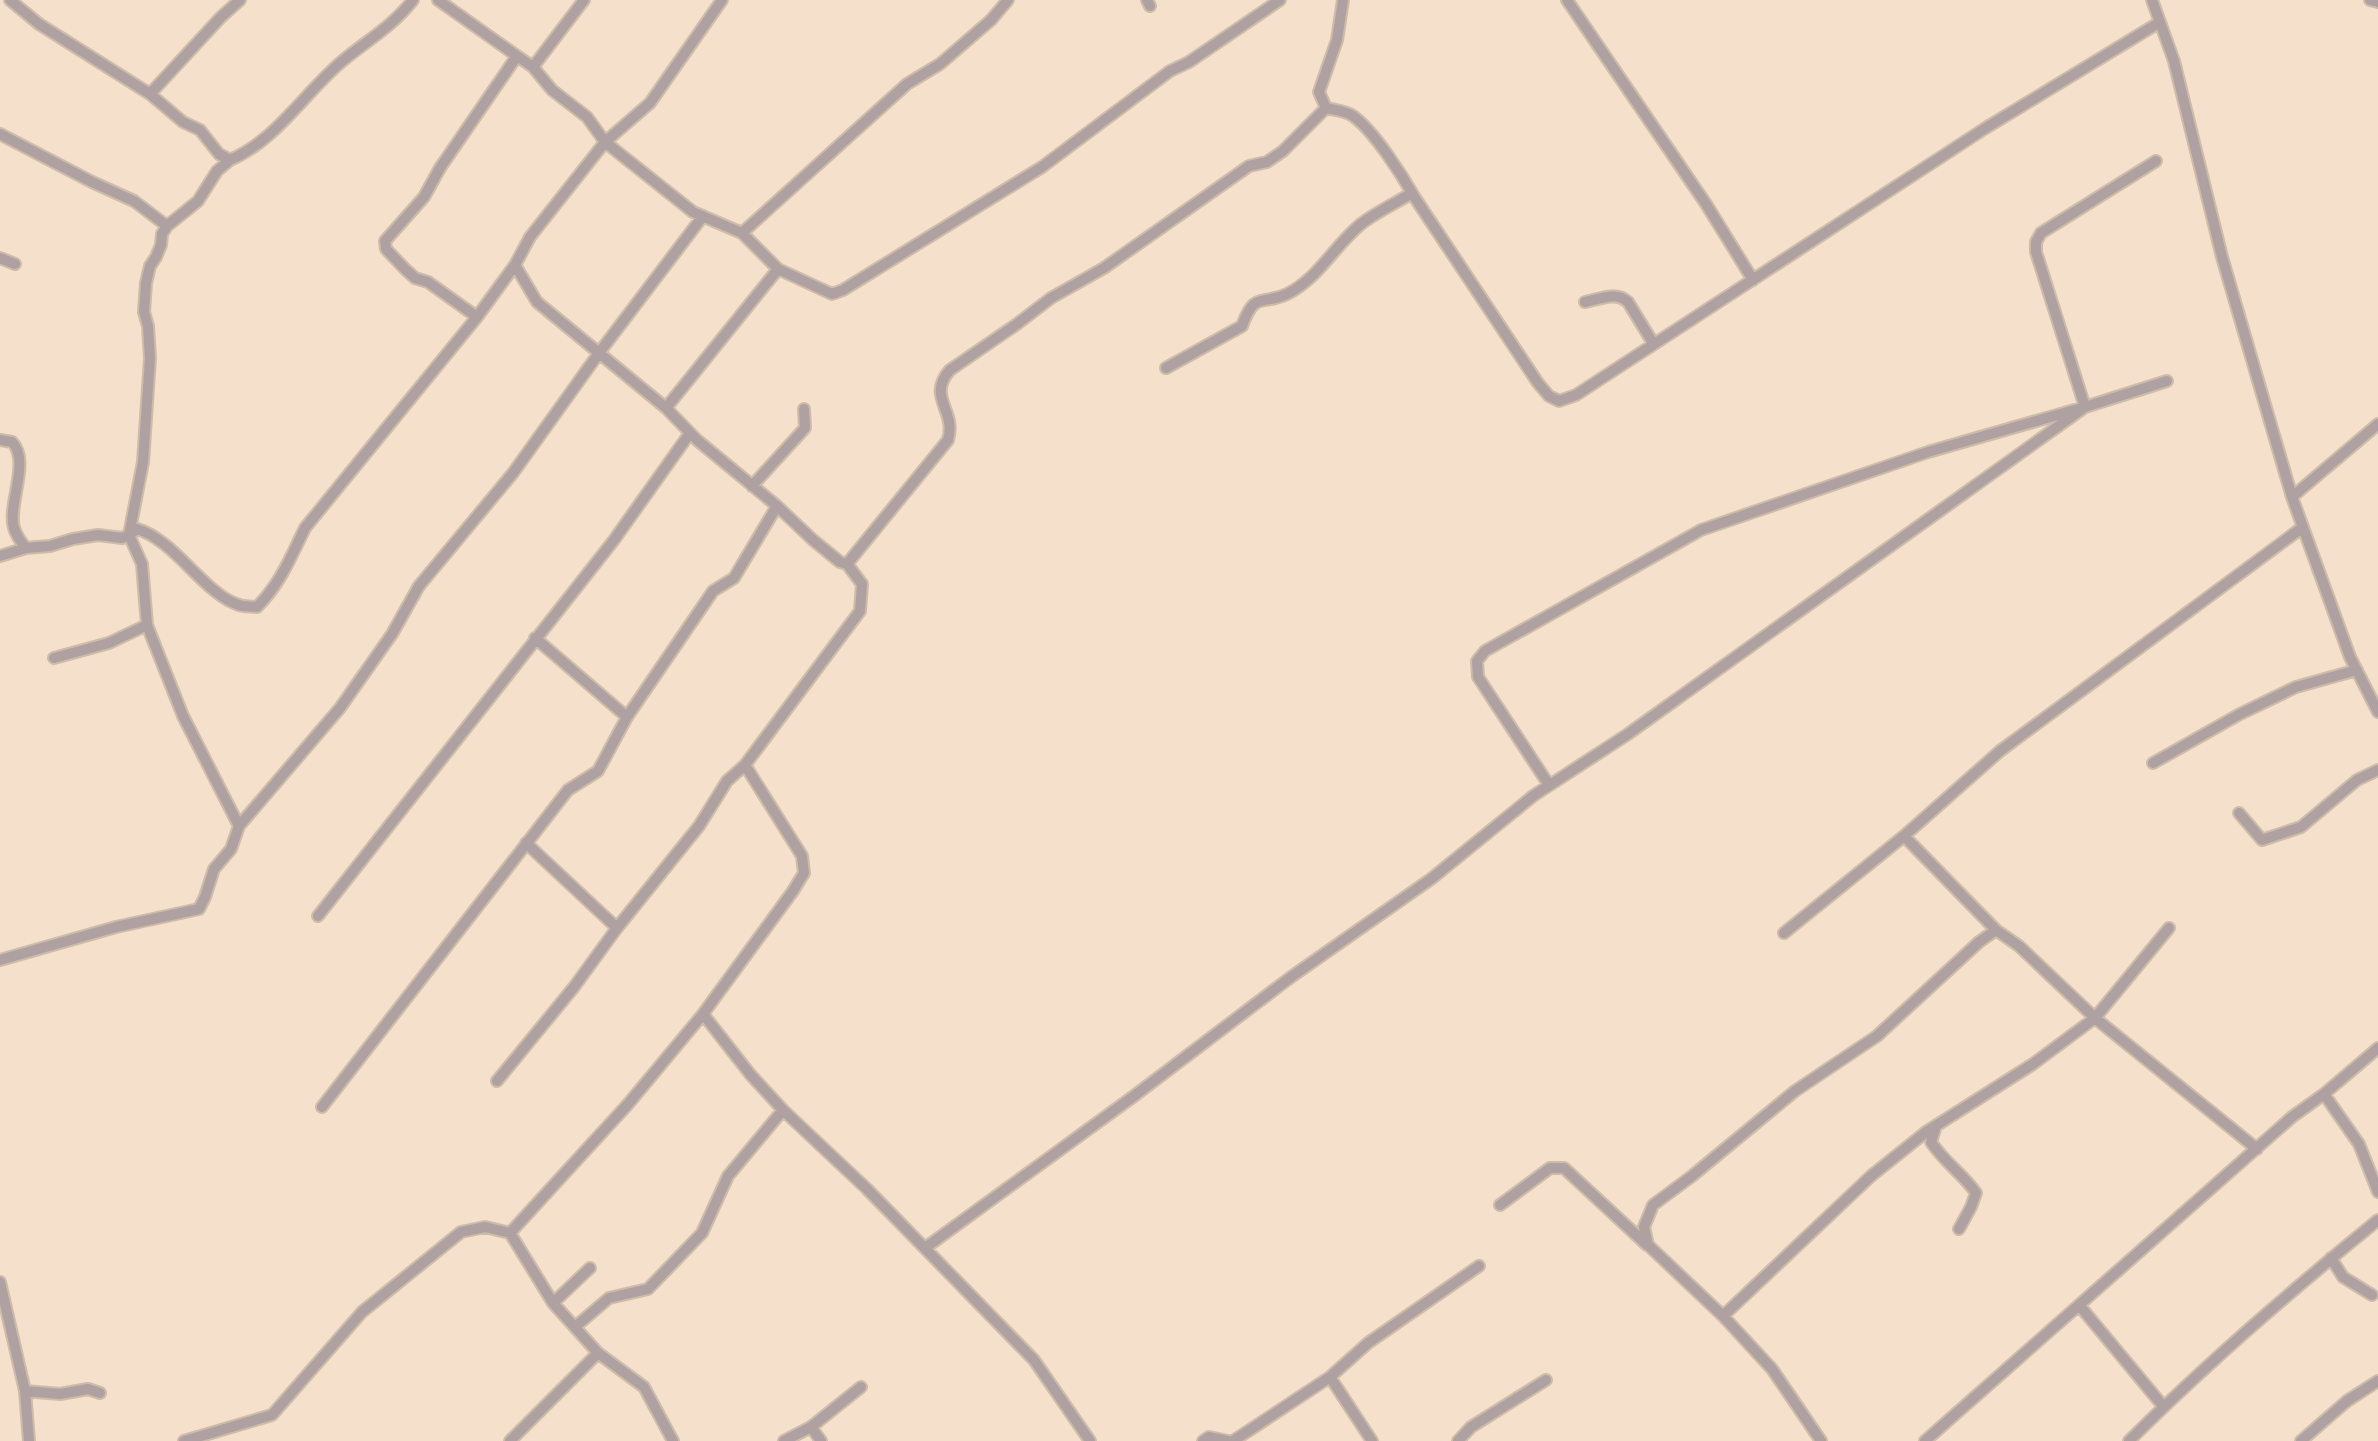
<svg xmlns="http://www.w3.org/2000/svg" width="2378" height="1441" font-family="'Work Sans',sans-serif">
	<rect width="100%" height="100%" fill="#f4e0cb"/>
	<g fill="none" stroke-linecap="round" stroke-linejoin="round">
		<defs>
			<path id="minor" d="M 10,0 L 39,24 L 150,94 L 183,122 L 200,130 L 219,154 L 230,160 L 217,171 L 198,201 L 167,226 L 162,234 L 161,245 L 156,257 L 150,266 L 146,283 L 144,312 L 148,326 L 150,358 L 143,462 L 129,535 L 137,529 C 175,540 204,594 239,605 C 244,607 251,606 257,607 C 280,584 291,557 305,528 L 477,317 L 515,265 L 530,237 L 605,142 L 650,103 L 722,0
				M 438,0 L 517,56
				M 1147,0 L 1150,6
				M 1567,0 L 1706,204 L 1753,280
				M 2152,0 L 2174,61 L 2222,257 L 2292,497 L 2350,657 L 2378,712
				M 2370,0 L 2378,2
				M 533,67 L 584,0
				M 150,94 L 221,17 L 240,0
				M 1326,108 L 1319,92 L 1337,40 L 1343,0
				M 0,134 L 92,182 L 134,201 L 167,226
				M 230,160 C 275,141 304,94 340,63 C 366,41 392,27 413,0
				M 742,233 L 907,84 L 940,64 L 991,20 L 1008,0
				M 0,258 L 15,264
				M 778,269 L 832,294 L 843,290 L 1042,167 L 1170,71 L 1189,62 L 1280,0
				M 1585,302 C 1599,299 1616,291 1628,302 L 1653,343
				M 477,317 L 428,282 L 415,278 L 405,269 L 386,249 L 385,241 L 424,197 L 440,168 L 517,56 L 533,67 L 552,90 L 587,117 L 605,142 L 693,212 L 742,233 L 778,269 L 666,408
				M 1166,368 L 1242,326 C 1255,290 1262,306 1287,294 C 1318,279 1335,245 1361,224 C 1376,212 1396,203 1412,193
				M 0,440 L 12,442 C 31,461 7,505 14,528 C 16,535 21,542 26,548
				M 752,486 L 805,428 L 804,409
				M 2292,497 L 2378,424
				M 0,556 L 26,548 L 50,546 L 73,539 L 98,535 L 122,538 L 129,535 L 142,564 L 147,625 L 183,716 L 239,826
				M 847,564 L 948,440 C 957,410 926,397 950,370 L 1017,324 L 1051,298 L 1104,268 L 1249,166 L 1267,162 L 1283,151 L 1326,108 C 1334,110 1346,111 1353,116 C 1374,131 1402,175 1415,198 L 1538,383 L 1549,396 L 1559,401 L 1576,395 L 1984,129 L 2160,22
				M 535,638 L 627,717
				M 54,658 L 109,643 L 147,625
				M 2153,763 L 2240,714 L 2296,687 L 2357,670
				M 1549,785 L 1478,677 L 1477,661 L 1485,651 L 1701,530 L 1928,452 L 2085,407 L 2167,381
				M 2239,813 L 2262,840 L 2301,827 L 2357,780 L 2378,770
				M 1904,836 L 2000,751 L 2303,527
				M 526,843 L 617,928
				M 318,916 L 614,540 L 690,433
				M 1784,933 L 1904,836 L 1996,930
				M 0,960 L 116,927 L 199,909 L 205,897 L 214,869 L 231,849 L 239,826 L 340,708 L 392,634 L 419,586 L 513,473 L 599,353 L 703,216
				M 703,1014 L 750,1074 L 783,1110 L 867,1189 L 1034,1360 L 1090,1441
				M 497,1081 L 574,987 L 617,928 L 699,826 L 727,781 L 745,765 L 860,611 L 862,584 L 847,564 L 840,562 L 813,540 L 777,506 L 697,440 L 666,408 L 537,302 L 515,265
				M 2324,1094 L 2359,1144 L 2378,1192
				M 322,1107 L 568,790 L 598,771 L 627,717 L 713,591 L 734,578 L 777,506
				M 1936,1126 L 1931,1142 C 1944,1162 1963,1174 1976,1193 L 1971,1207 L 1959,1229
				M 1500,1205 L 1550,1168 L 1564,1168 L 1647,1245
				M 510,1233 L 629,1103 L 703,1014 L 793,891 L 804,873 L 802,856 L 745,765
				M 925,1248 L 1134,1096 L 1291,977 L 1431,879 L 1533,796 L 1628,734 L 2085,407 L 2036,252 L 2036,242 L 2041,233 L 2156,161
				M 2331,1258 L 2343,1277 L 2372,1295
				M 590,1268 L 553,1303 L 598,1353
				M 0,1282 L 25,1391 L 29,1441
				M 2079,1305 L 2163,1406
				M 1723,1316 L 1871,1176 L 1926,1132 L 2033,1064 L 2095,1018 L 2169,928
				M 575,1327 L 609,1298 L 648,1289 L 702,1233 L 728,1176 L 783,1110
				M 1330,1377 L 1372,1441
				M 25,1391 L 60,1394 L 88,1389 L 100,1393
				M 811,1427 L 861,1387
				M 184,1441 L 272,1415 L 362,1312 L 461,1232 L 485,1227 L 510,1233 L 553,1303
				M 510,1441 L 598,1353 L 644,1387 L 673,1441
				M 784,1441 L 811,1427 L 821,1441
				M 1203,1441 L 1209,1437 L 1228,1441
				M 1233,1441 L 1330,1377 L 1368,1343 L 1479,1266
				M 1458,1441 L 1471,1427 L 1546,1380
				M 1821,1441 L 1772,1369 L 1723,1316 L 1648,1245 L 1644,1227 L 1653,1205 L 1692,1176 L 1795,1091 L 1877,1036 L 1979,942 L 1996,930 L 2019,946 L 2095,1018 L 2257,1149
				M 1925,1441 L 2292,1117 L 2324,1094 L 2378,1048
				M 2129,1441 C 2207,1363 2292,1290 2378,1220
				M 2301,1441 L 2347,1401 L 2378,1381"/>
		</defs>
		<!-- minor casing -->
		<use href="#minor" stroke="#cdbca9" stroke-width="14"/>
		<!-- minor -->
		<use href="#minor" stroke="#afa1a1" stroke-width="10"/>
	</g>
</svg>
